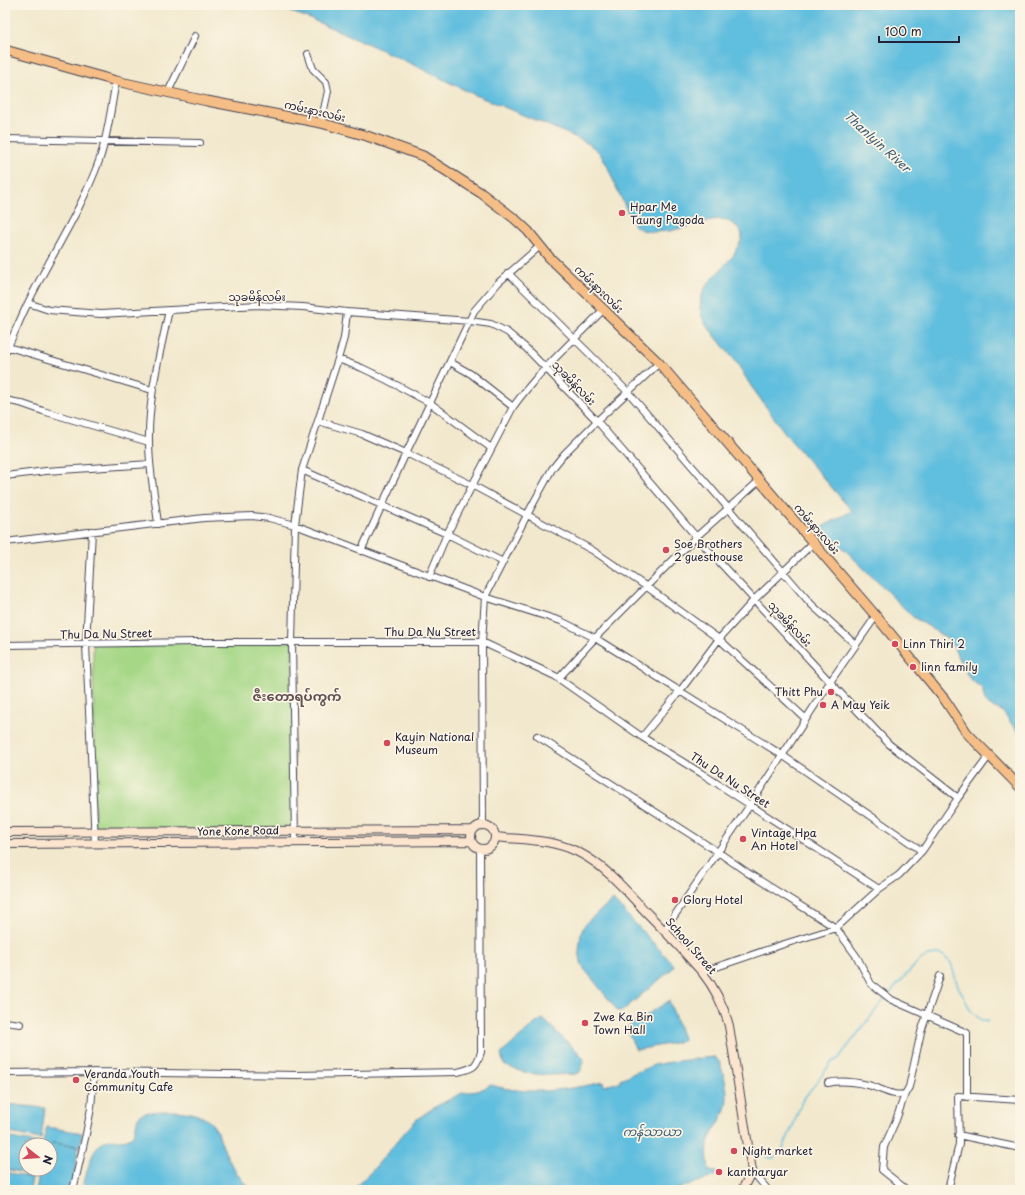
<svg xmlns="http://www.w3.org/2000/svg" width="1025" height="1195" font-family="'Playpen Sans','Noto Sans Myanmar',sans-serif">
	<rect width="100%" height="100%" fill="#fcf5e5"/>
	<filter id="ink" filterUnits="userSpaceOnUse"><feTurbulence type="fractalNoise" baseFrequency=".025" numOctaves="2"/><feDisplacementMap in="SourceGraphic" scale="8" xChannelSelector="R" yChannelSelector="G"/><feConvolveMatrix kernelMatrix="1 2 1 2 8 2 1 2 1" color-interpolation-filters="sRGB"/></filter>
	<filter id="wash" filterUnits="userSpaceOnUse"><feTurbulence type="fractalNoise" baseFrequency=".012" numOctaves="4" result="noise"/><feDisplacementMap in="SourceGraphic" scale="16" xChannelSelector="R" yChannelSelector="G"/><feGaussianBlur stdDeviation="0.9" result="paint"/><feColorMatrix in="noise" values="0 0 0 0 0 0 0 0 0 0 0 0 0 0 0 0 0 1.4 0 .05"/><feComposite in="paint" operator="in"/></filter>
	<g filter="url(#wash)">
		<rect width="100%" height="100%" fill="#f2e8cd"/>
		<!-- green -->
		<path fill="#a5d786" stroke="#647c60" d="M 292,642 L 295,831 L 95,832 L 93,643 Z"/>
		<!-- water -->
		<path fill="#60bede" stroke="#41708c" d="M 272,5 L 1020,5 L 1020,735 L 1002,711 C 999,709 996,709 992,707 C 985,704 983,696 983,689 L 970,679 L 960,662 L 953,646 L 947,639 L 928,626 L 913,617 L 822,527 L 852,511 L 788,437 L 751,386 L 737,363 L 707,326 L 702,317 L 700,308 L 701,297 L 706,286 L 733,256 L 741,241 L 742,234 L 739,228 L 727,220 L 720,219 L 712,220 L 701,223 L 670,231 L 653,232 L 646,231 L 640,229 L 634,225 L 617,189 L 607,165 L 599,152 L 589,144 L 566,133 L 473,94 L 414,65 L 358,39 L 308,18 Z
			M 613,900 L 674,965 L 672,969 L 621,1012 L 618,1011 L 582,966 L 579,951 L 581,933 L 584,926 L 588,921 Z
			M 669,1001 L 684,1041 L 636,1050 L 626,1028 Z
			M 543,1019 L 582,1056 L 584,1060 L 580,1072 L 576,1074 C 549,1075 530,1077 504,1065 L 501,1054 L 536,1023 Z
			M 714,1057 C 720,1060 721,1067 723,1073 C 729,1093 729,1106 718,1124 C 715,1129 711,1135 709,1140 C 706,1151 708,1161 709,1171 L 716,1172 L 716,1175 C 704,1182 689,1183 677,1190 L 352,1190 L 372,1171 L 405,1132 L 417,1119 L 435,1107 L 458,1095 L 462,1093 L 478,1091 L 491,1085 C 527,1096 567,1090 603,1082 L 604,1086 L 621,1082 L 620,1079 L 654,1065 L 677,1061 Z
			M 5,1104 L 45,1108 L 41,1139 L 5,1132 Z
			M 172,1111 C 185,1111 203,1114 212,1124 C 218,1131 220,1139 223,1147 C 230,1164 238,1178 252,1190 L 82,1190 C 86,1178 91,1145 105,1141 C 114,1138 124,1143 132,1136 C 135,1133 135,1129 136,1125 C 137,1122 137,1119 139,1116 C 143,1111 165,1111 172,1111 Z
			M 47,1127 L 82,1133 L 80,1146 L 52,1143 L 78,1147 L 73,1183 L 71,1190 L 36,1190 L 40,1169 L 50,1169 L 50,1145 L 44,1145 L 44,1142 L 43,1141 Z
			M 5,1137 L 38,1143 L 38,1145 L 26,1145 L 26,1169 L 34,1169 L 34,1175 L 5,1169 Z
			M 5,1172 L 32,1178 L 30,1190 L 5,1190 Z"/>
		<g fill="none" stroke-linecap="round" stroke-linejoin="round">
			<!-- stream -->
			<path stroke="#60bede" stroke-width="1.5" d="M 889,994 L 918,962 L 925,957 L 939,954 L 944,956 L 951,963 L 957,984 L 971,1011 L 981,1020 L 988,1021
				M 760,1153 L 770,1158 L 774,1158 L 781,1153 L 794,1123 L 802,1101 L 832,1062 L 838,1059 L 886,997"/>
		</g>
	</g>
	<g filter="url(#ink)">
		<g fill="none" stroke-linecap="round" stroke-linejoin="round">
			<defs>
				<path id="street" d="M 308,54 L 313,69 L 326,82 L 328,91 L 321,123
					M 168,92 L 195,36
					M 5,139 L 200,143
					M 508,273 L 628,392 L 798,589 L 812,605 L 856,645
					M 28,303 L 49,310 L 101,314 L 258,305 L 303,307 L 347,312 L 470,321 L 491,324 L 507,332 L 526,348 L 597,421 L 699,540 L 830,682 L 889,744 L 958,798
					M 5,346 L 152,390
					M 5,353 C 13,337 20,319 28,303 C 51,255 81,211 99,161 C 108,136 111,107 116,81
					M 338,359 L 362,368 L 387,380 L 430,403 L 491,448
					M 450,362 L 471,374 L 513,407
					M 5,400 L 20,403 L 43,411 L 149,442
					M 318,421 L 362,434 L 406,453 L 472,485 L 592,550 L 647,587 L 719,639 L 806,719
					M 302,470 L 447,534 L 503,562
					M 5,476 L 46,471 L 150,464
					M 158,524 C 155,497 149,470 149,442 C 148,397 160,354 169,310
					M 92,531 L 86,644 L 95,844
					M 5,542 L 204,518 L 252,516 L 269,518 L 295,525 L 485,597 L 561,621 L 595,638 L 782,755 L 922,851
					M 361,551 L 406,453 L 474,311 L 498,283 L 540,246
					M 429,577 L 447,534 L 513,407 C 539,371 572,342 603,310
					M 5,645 L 195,642 L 482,642 L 555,676 L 642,737 L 701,773 L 879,889
					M 559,678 L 595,638 L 696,537 L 759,481
					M 537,736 L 718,852 L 748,873 L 836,928 L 857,957 L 871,984 L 892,1000 L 967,1033 L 967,1097
					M 642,737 L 680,691 L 719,639 L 754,600 L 813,543
					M 483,824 L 482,642 L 485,597 L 527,515 L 552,469 L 564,454 L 597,421 L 659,363
					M 295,841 L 292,642 L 295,525 L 302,470 L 338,359 L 344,338 L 347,312
					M 664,931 L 750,805 L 830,682 L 876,616
					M 702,972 L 781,945 L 836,928 L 879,889 L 899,875 L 922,851 L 958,798 L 989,756
					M 5,1022 L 20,1024
					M 5,1073 L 94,1072 L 297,1075 L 458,1072 C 473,1068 476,1068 481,1052 L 480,849
					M 828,1083 C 841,1080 855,1082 868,1085 C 880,1088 893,1097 905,1094 L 909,1087 L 921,1032 L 940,976
					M 905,1094 L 896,1120 L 884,1147 L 882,1170 L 907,1190
					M 958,1135 L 1020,1148
					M 752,1171 L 768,1190
					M 73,1190 L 86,1134 L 91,1108 L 94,1072
					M 948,1190 L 959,1144 L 958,1096 L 1020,1100"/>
				<path id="secondary" d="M471 837a12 12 0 1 1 24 0a12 12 0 1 1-24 0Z
					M 5,832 L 473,830
					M 495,837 C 523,840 552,839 578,852 C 606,866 627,892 648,914 C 661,927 673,940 686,954 C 691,960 697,966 702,972 C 714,987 724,1007 729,1026 L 752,1171 L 742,1190
					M 5,844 C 160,844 316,841 471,841"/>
				<path id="primary" d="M 5,50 L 116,81 L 207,101 L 321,123 L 367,136 L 423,156 L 481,193 L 515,219 L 528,231 L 549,257 L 659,363 L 876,616 L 945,700 L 967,733 L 1020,787"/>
			</defs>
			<!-- street casing -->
			<use href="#street" stroke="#414051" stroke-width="8"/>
			<!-- secondary casing -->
			<use href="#secondary" stroke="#414051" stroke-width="10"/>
			<!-- primary casing -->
			<use href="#primary" stroke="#414051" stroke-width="11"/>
			<!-- street -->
			<use href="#street" stroke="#fff" stroke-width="6"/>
			<!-- secondary -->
			<use href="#secondary" stroke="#fbe5cf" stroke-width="8"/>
			<!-- primary -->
			<use href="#primary" stroke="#f6be87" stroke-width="9"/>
		</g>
	</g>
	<!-- markers -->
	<g fill="#d1495b" stroke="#fcf5e5" stroke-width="1.5">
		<circle cx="622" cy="213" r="4"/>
		<circle cx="666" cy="550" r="4"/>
		<circle cx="895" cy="644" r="4"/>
		<circle cx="913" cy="667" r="4"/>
		<circle cx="831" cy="692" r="4"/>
		<circle cx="823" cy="705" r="4"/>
		<circle cx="387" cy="743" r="4"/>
		<circle cx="743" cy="839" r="4"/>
		<circle cx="675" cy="900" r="4"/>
		<circle cx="585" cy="1023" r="4"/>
		<circle cx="76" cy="1080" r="4"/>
		<circle cx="734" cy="1151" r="4"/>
		<circle cx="719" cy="1172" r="4"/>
	</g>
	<g text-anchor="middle" stroke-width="3.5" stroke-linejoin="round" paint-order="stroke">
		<!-- street labels -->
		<g font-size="11" fill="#22223b" stroke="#fcf5e5">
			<text transform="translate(315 111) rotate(13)" y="4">ကမ်းနားလမ်း</text>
			<text transform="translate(599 289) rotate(44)" y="4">ကမ်းနားလမ်း</text>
			<text x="257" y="301">သုခမိန်လမ်း</text>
			<text transform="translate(574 383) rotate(46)" y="4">သုခမိန်လမ်း</text>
			<text transform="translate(817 529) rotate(49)" y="4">ကမ်းနားလမ်း</text>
			<text transform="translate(790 624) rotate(47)" y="4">သုခမိန်လမ်း</text>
			<text x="430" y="636">Thu Da Nu Street</text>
			<text transform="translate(106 634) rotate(-1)" y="4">Thu Da Nu Street</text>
			<text transform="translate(730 780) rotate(33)" y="4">Thu Da Nu Street</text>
			<text transform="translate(238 831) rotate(-1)" y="4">Yone Kone Road</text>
			<text transform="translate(691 946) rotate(49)" y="4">School Street</text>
		</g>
		<!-- poi labels -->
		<g font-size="11" fill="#22223b" stroke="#fcf5e5" text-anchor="start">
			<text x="630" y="211">Hpar Me<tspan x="630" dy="13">Taung Pagoda</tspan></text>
			<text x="674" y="548">Soe Brothers<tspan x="674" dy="13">2 guesthouse</tspan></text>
			<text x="903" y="648">Linn Thiri 2</text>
			<text x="921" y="671">linn family</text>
			<text x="823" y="696" text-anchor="end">Thitt Phu</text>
			<text x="831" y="709">A May Yeik</text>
			<text x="395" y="741">Kayin National<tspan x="395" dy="13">Museum</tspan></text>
			<text x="751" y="837">Vintage Hpa<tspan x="751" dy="13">An Hotel</tspan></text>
			<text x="683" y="904">Glory Hotel</text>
			<text x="593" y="1021">Zwe Ka Bin<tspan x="593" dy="13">Town Hall</tspan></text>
			<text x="84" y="1078">Veranda Youth<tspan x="84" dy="13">Community Cafe</tspan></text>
			<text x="742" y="1155">Night market</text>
			<text x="727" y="1176">kantharyar</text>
		</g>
		<!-- water labels -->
		<g font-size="12" font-style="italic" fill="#385974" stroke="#fcf5e5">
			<text transform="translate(877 142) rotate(42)" y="4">Thanlyin River</text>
			<text x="652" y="1136">ကန်သာယာ</text>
		</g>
		<!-- quarter labels -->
		<g font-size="13" font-weight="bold" fill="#625154" stroke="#fcf5e5">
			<text x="297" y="701">ဇီးတောရပ်ကွက်</text>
		</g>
	</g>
	<!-- margin -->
	<rect width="1025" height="1195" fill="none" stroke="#fcf5e5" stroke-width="20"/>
	<!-- north arrow -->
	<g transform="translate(38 1157) rotate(107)"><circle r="19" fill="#fcf5e5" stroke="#a5a1a1"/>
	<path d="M0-3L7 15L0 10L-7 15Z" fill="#d1495b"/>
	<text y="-6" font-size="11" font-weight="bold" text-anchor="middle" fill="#22223b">N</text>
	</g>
	<!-- scale -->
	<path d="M879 36v6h80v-6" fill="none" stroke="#22223b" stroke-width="2"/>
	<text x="885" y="36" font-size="12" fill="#22223b" stroke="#fcf5e5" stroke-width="3" paint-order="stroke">100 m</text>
</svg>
